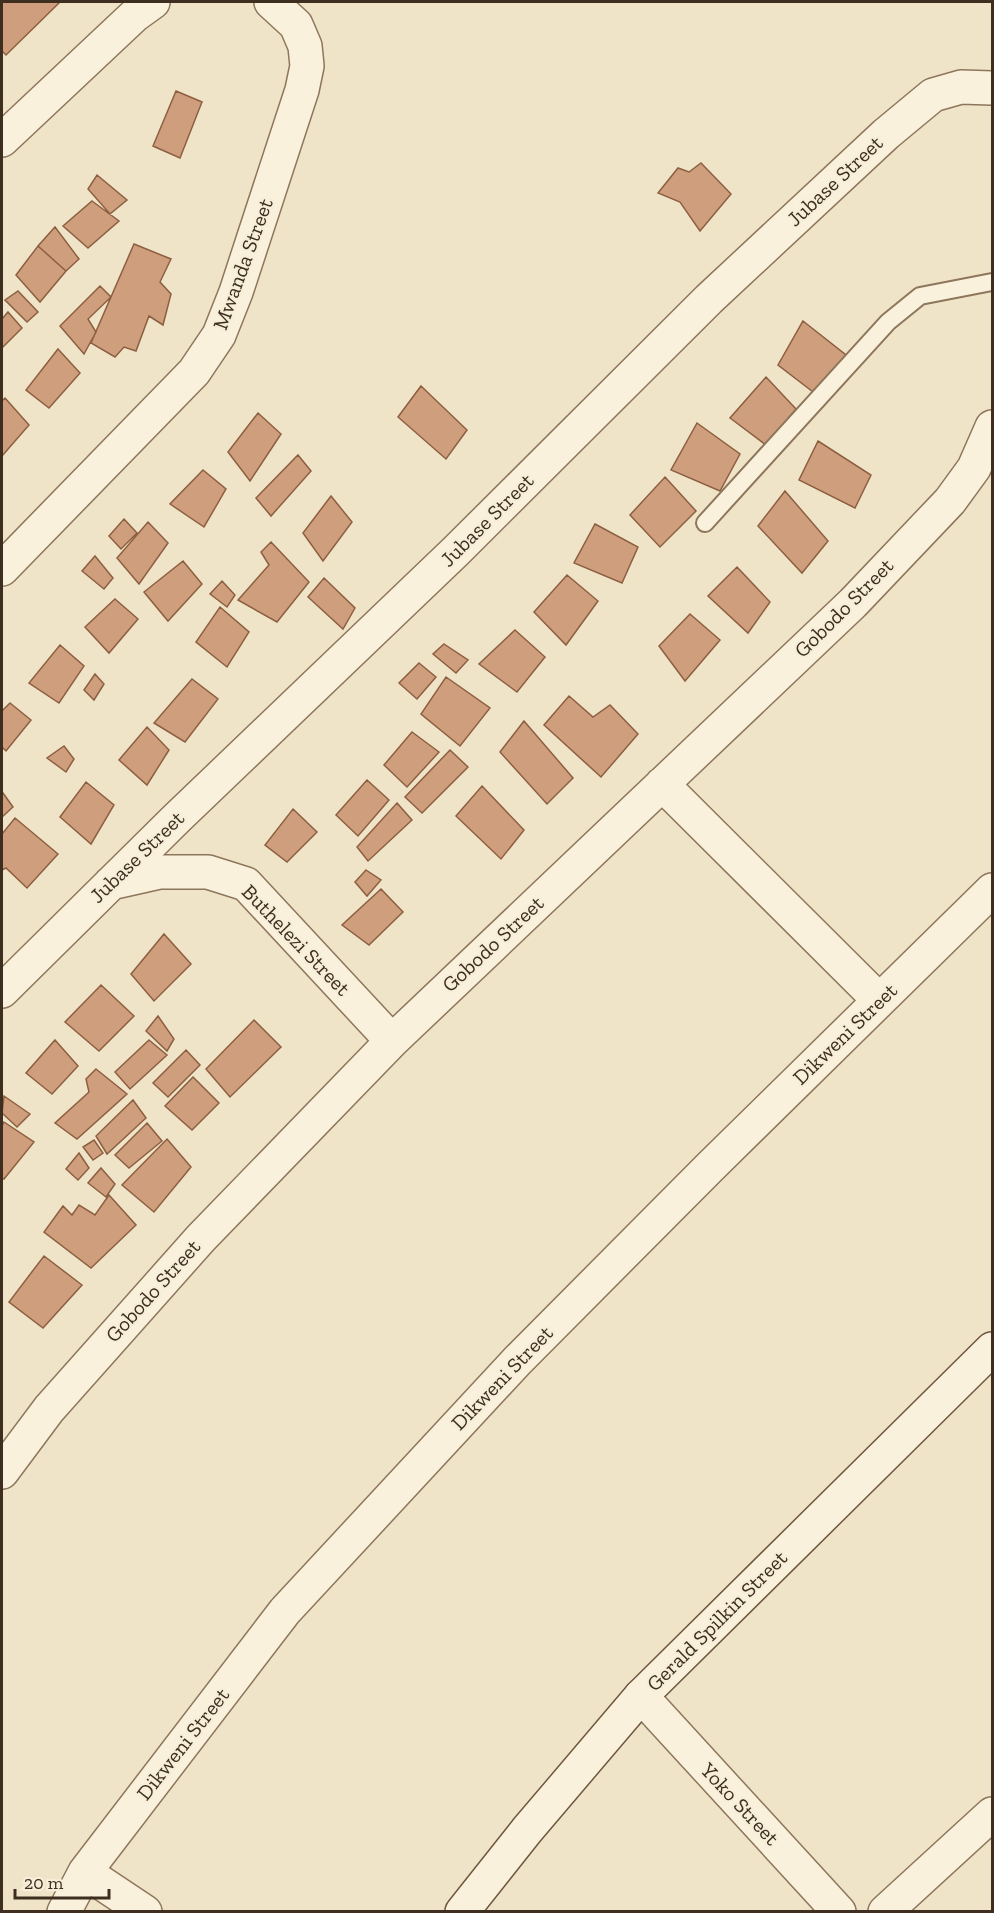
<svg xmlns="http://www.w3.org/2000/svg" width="994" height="1913" font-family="'Zilla Slab',serif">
	<rect width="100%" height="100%" fill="#f0e4c8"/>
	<!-- building -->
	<path fill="#cf9f7d" stroke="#8d5f41" stroke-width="1.5" d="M 2,2 L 60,2 L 6,55 L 2,51 Z
		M 176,91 L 202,102 L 180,158 L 153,146 Z
		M 701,163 L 731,194 L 700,231 L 680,202 L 658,193 L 678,168 L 689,172 Z
		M 97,175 L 127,200 L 110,214 L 88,189 Z
		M 92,201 L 119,221 L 88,248 L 63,226 Z
		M 55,227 L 79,259 L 66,271 L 38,246 Z
		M 134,244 L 171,259 L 160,282 L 171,294 L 163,325 L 149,316 L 136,351 L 124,347 L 115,357 L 91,343 Z
		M 38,246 L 66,271 L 40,302 L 16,275 Z
		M 100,286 L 111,297 L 88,319 L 96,332 L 84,354 L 60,326 Z
		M 18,291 L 38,312 L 27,322 L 5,300 Z
		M 8,312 L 22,328 L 2,348 L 2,319 Z
		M 803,321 L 846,355 L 817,395 L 778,365 Z
		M 58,349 L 80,373 L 49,408 L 26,390 Z
		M 766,377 L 796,409 L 766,445 L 730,418 Z
		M 421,386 L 467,430 L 446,459 L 398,417 Z
		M 5,398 L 29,425 L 2,456 L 2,401 Z
		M 258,413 L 281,434 L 250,481 L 228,452 Z
		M 697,423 L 740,454 L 720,491 L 671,470 Z
		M 818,441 L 871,475 L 855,508 L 799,480 Z
		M 298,455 L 311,471 L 271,516 L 256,498 Z
		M 203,470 L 226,489 L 204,527 L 170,504 Z
		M 665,477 L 696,511 L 660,547 L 630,515 Z
		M 785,491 L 828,541 L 802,573 L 758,526 Z
		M 331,496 L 352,522 L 323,561 L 303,533 Z
		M 124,519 L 137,533 L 121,549 L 109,536 Z
		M 148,522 L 168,543 L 139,584 L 117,558 Z
		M 595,524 L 638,547 L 622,583 L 574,563 Z
		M 271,542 L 309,582 L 277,622 L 238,600 L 269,565 L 261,552 Z
		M 95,556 L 113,578 L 104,589 L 82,571 Z
		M 183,561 L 202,584 L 168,621 L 144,592 Z
		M 737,567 L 770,602 L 748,633 L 708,596 Z
		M 567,575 L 598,601 L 566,645 L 534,612 Z
		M 324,578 L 355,608 L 343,629 L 308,597 Z
		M 222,581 L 235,595 L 227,607 L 210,594 Z
		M 115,599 L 138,619 L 109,653 L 85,627 Z
		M 220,607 L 249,632 L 227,667 L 196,642 Z
		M 690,614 L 720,640 L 685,681 L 659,646 Z
		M 515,630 L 545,657 L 517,692 L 479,664 Z
		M 444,644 L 468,660 L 456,673 L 433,654 Z
		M 60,645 L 84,666 L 59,703 L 29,683 Z
		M 419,663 L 436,677 L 417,699 L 399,683 Z
		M 95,674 L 104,684 L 94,700 L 84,690 Z
		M 446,677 L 490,708 L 460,746 L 421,714 Z
		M 192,679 L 218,699 L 185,742 L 154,723 Z
		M 569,696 L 593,717 L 610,705 L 638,734 L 601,777 L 544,725 Z
		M 10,703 L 31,720 L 6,751 L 2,747 L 2,711 Z
		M 524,721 L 573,778 L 547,804 L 500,752 Z
		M 147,727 L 169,750 L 147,785 L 119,760 Z
		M 412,732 L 439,752 L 407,787 L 384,765 Z
		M 64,746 L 74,759 L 66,772 L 47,758 Z
		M 450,750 L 468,767 L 422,813 L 405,797 Z
		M 367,780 L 389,800 L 358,836 L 336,815 Z
		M 86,782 L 114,805 L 91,844 L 60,817 Z
		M 482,786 L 524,830 L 501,859 L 456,816 Z
		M 3,793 L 13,807 L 2,817 L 2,795 Z
		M 397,803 L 412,820 L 368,861 L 357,847 Z
		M 293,809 L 317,832 L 287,862 L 265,845 Z
		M 15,818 L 58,854 L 27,888 L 6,868 L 2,870 L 2,834 Z
		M 366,870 L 381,880 L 367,896 L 355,882 Z
		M 381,889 L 403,912 L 369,945 L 342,925 Z
		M 164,934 L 191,964 L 154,1001 L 131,974 Z
		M 101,985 L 134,1016 L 99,1051 L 65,1022 Z
		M 158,1016 L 174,1039 L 167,1051 L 146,1031 Z
		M 254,1020 L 281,1047 L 230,1097 L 206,1069 Z
		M 55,1040 L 78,1066 L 52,1094 L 26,1073 Z
		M 149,1040 L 167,1055 L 130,1089 L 115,1072 Z
		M 186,1050 L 200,1065 L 168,1097 L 153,1083 Z
		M 96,1069 L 127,1094 L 77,1139 L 55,1123 L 89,1092 L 86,1079 Z
		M 193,1077 L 219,1103 L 192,1130 L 165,1106 Z
		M 4,1096 L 30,1114 L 17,1127 L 2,1113 Z
		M 133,1100 L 146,1118 L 107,1154 L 96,1136 Z
		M 4,1122 L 34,1142 L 4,1179 L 2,1178 L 2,1126 Z
		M 147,1123 L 162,1141 L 129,1168 L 115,1155 Z
		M 167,1139 L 191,1167 L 154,1212 L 122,1185 Z
		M 94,1140 L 103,1153 L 93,1160 L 83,1147 Z
		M 79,1153 L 89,1168 L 78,1180 L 66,1169 Z
		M 101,1168 L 115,1184 L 106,1197 L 88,1183 Z
		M 109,1195 L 136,1225 L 91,1268 L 44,1232 L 63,1206 L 72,1215 L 79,1205 L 95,1215 Z
		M 44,1256 L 82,1285 L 43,1328 L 9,1302 Z"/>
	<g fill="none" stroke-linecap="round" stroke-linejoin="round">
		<defs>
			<path id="lane" d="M 705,523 L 888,322 L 920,296 L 992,282"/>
			<path id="street" d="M 2,140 L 135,15 L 153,2
				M 2,569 L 194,372 L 219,335 L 236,292 L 302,90 L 307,66 L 305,46 L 296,25 L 271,2
				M 662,784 L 879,1000
				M 111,883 L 160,872 L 208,872 L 246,884 L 392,1041
				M 2,991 L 176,819 L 456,551 L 709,299 L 886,134 L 933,95 L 961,87 L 992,88
				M 2,1472 L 49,1409 L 201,1238 L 392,1041 L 853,603 L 950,501 L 974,468 L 992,427
				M 641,1696 L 839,1912
				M 85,1872 L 145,1912
				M 64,1912 L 85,1872 L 285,1611 L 518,1360 L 710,1167 L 992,890
				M 885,1912 L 992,1814"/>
			<path id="secondary" d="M 462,1912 L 527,1830 L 641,1696 L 992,1349"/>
		</defs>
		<!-- lane casing -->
		<use href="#lane" stroke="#8d765c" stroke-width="20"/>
		<!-- street casing -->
		<use href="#street" stroke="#8d765c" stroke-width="36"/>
		<!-- secondary casing -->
		<use href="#secondary" stroke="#6f573f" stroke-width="36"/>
		<!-- lane -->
		<use href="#lane" stroke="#faf1dc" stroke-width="16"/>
		<!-- street -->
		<use href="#street" stroke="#faf1dc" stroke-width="33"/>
		<!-- secondary -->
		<use href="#secondary" stroke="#faf1dc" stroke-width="33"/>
	</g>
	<g text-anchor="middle" stroke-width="4.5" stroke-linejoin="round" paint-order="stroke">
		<!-- street labels -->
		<g font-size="21" fill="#3d2e20" stroke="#f7eed8">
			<text transform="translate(835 181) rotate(-43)" y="7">Jubase Street</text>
			<text transform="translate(243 264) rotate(-70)" y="7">Mwanda Street</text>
			<text transform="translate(487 520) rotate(-45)" y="7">Jubase Street</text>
			<text transform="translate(844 608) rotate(-45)" y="7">Gobodo Street</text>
			<text transform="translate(137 857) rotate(-44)" y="7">Jubase Street</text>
			<text transform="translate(296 940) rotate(46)" y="7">Buthelezi Street</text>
			<text transform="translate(493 944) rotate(-43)" y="7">Gobodo Street</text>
			<text transform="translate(845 1034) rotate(-44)" y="7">Dikweni Street</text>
			<text transform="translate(153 1291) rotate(-48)" y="7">Gobodo Street</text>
			<text transform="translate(502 1378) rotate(-46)" y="7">Dikweni Street</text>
			<text transform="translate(717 1621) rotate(-45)" y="7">Gerald Spilkin Street</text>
			<text transform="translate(183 1744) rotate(-52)" y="7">Dikweni Street</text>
			<text transform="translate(740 1804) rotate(47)" y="7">Yoko Street</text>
		</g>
	</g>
	<!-- border -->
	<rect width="994" height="1913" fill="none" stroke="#3d2e20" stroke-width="6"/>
	<!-- scale -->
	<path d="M15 1889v9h94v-9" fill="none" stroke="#3d2e20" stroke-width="3"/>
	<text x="24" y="1889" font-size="18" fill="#3d2e20" stroke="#f7eed8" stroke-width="4.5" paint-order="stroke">20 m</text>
</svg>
